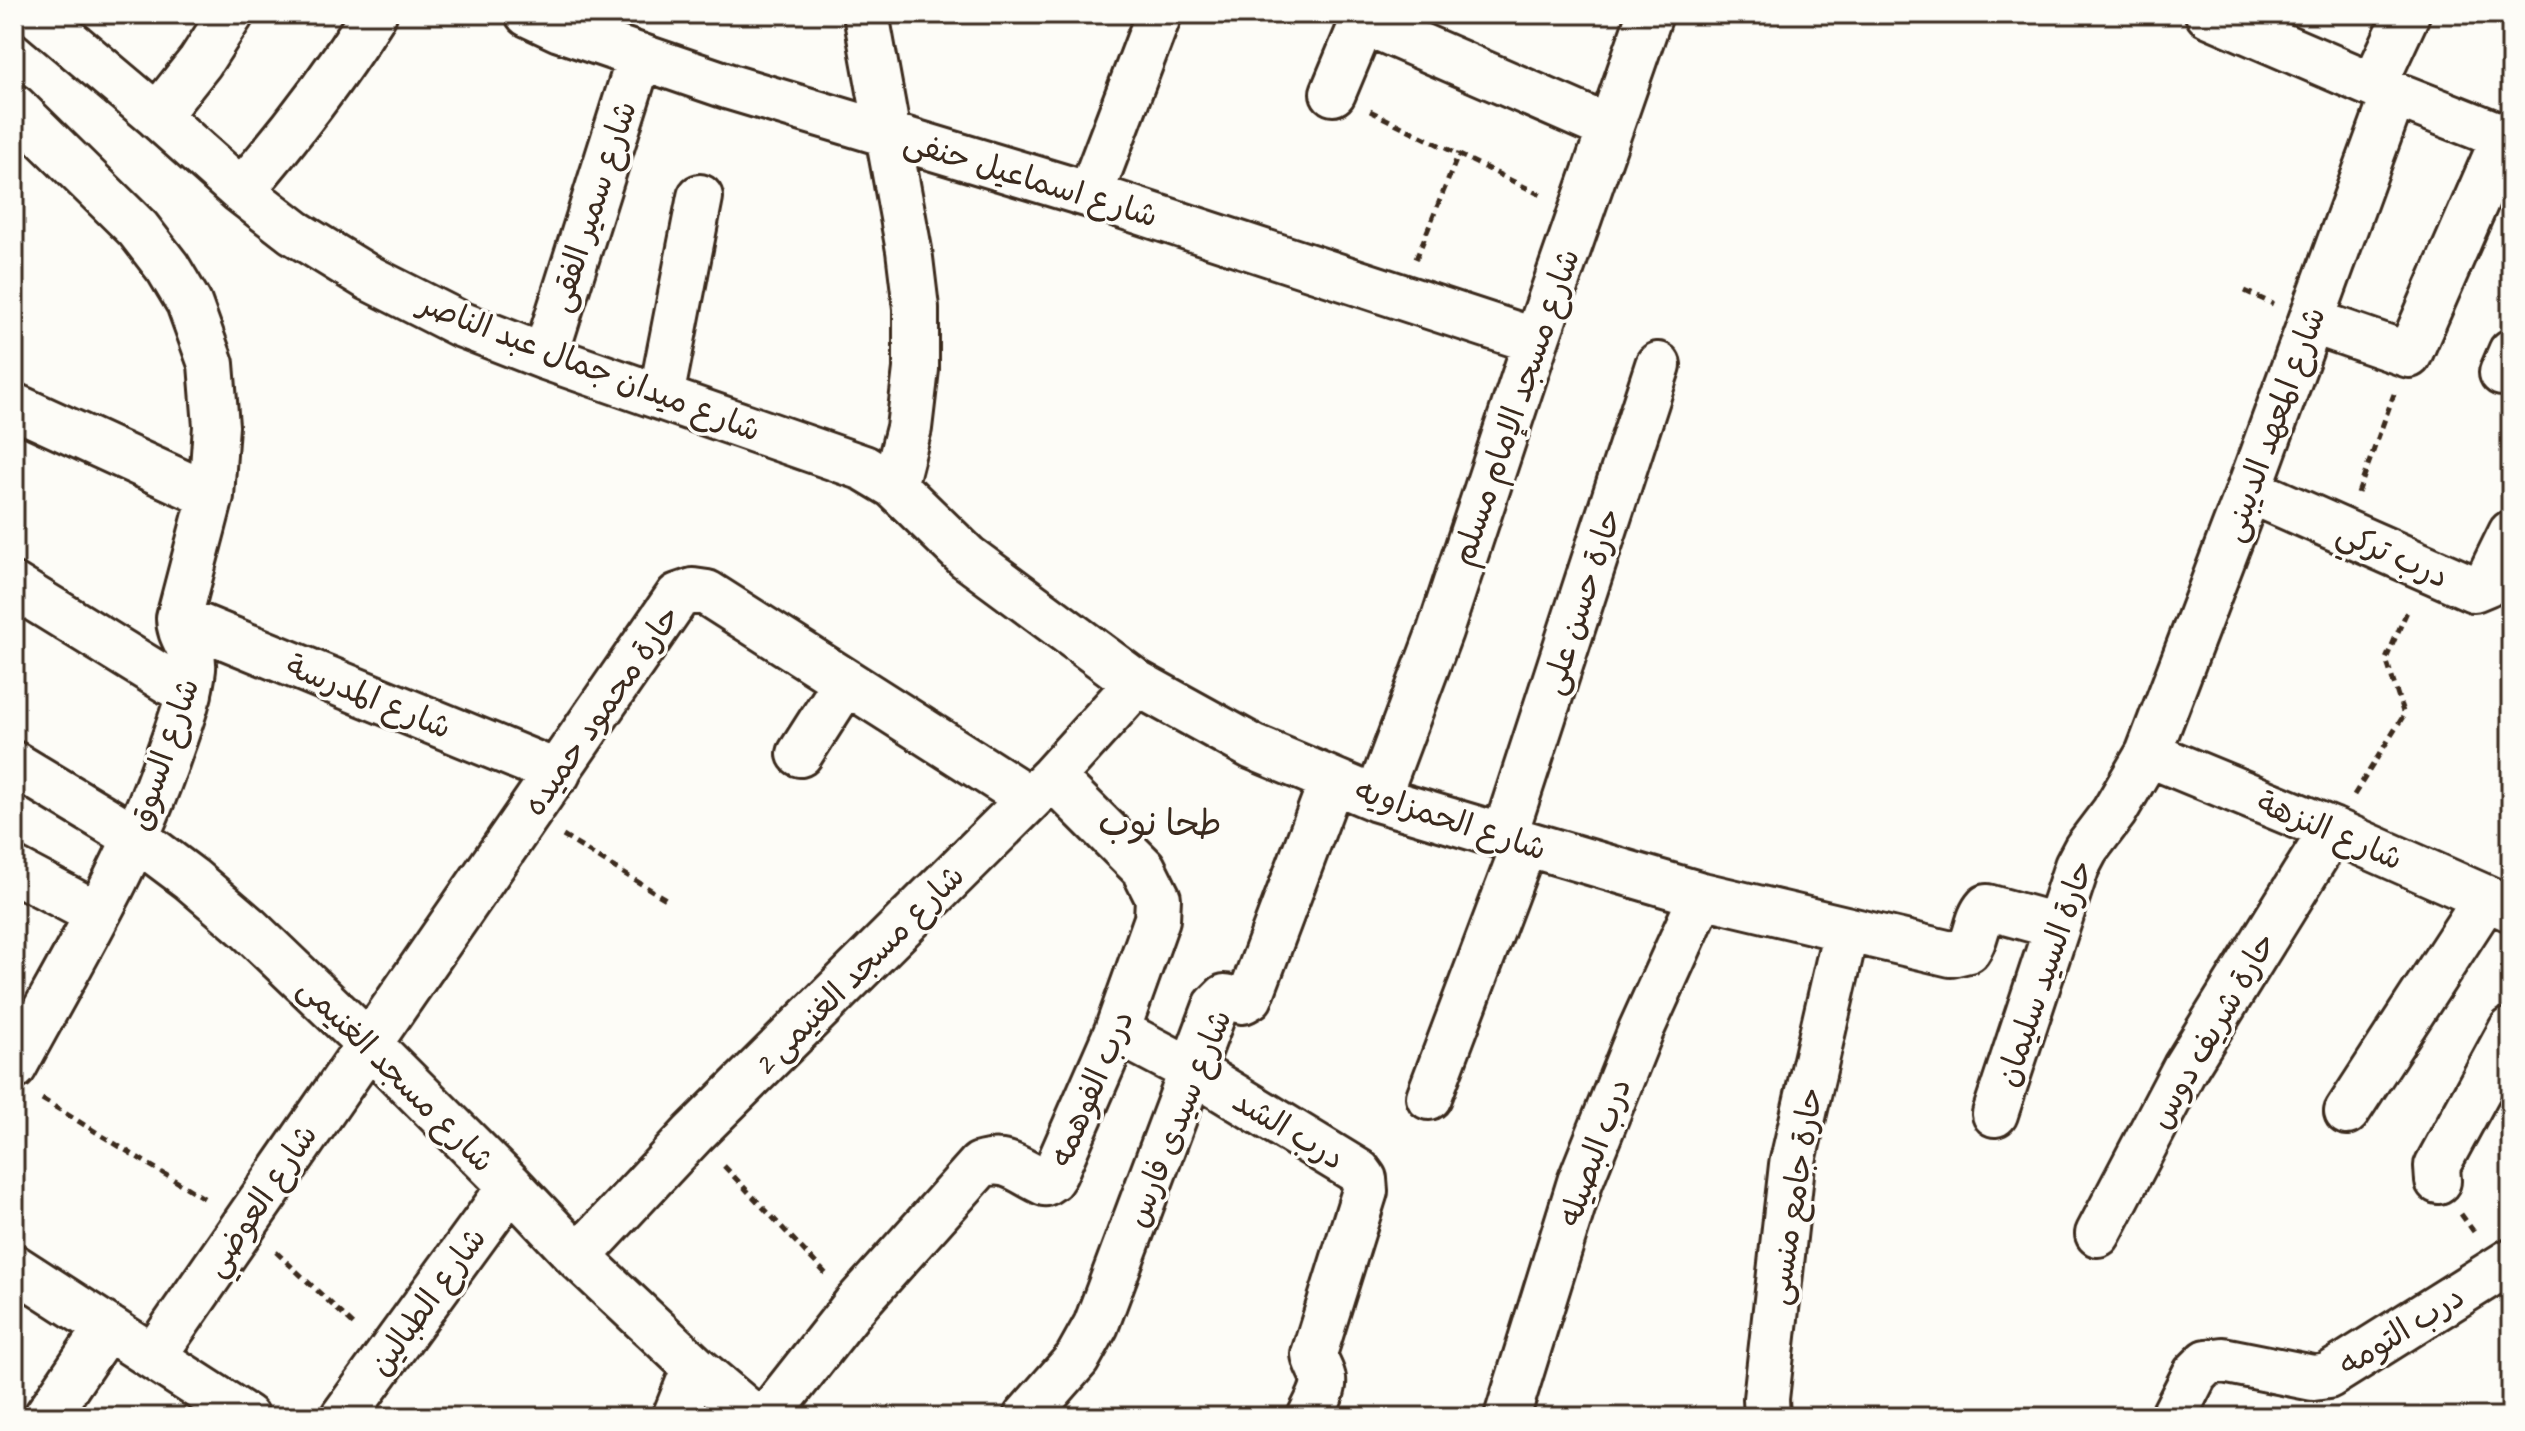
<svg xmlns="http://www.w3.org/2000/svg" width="2525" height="1431" font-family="Caveat,'Playpen Sans Arabic',sans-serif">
	<rect width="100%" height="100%" fill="#fdfcf7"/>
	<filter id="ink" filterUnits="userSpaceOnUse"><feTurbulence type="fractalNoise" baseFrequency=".0125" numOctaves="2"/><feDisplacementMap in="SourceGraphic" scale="16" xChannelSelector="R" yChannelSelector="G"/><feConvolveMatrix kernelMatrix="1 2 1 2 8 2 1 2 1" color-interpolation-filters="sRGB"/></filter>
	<g filter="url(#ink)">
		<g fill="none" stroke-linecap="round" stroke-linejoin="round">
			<defs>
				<path id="minor" d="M 36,14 L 157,116 L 241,191 L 294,232 L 369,278 L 460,324 L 545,357 L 864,468 L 894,486 L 967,557 L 1137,683 L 1253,747 L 1377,799 L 1525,843 L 1702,895 L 1951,954 L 1968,950 C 1978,936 1976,919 1987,907 L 2056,926
					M 528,14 L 560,29 L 730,87 L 1090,195 L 1536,341
					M 866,14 L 909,250 L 916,308 L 916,369 L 909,428 L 894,486
					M 2208,14 L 2394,94 L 2511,140
					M 1363,21 L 1609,128
					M 2374,85 L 2407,14
					M 1333,93 L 1366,14
					M 14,107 L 138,229 L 168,268 L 189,303 L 211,364 L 216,426 L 211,496 L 179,618 C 179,639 195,648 193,669 C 190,698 179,725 170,751 C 133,862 69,965 14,1067
					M 157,116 L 200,62 L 231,14
					M 241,191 C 290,135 334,77 374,14
					M 1090,195 L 1159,14
					M 2311,321 L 2409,355 L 2504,137
					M 545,357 L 640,56
					M 2502,373 L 2511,352
					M 661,397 L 700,197
					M 14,406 L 211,496
					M 2249,490 L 2474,589 L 2486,584 L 2511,533
					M 14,586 L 189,694
					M 179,618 L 558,773
					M 800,754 L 846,682
					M 2148,754 L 2332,830 L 2511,909
					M 14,764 L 135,837 L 191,879 L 248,928 L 368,1043 L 511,1186 L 578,1257 L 695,1367 L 754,1417
					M 1377,799 L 1440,631 L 1536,341 L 1650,14
					M 1504,837 L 1658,365
					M 14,870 L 97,914
					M 1117,1031 L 1193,1071 L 1359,1172 L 1364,1179 L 1365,1191 L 1314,1354 C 1315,1363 1322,1371 1323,1379 C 1325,1391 1314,1407 1310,1417
					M 1429,1097 L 1525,843
					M 2347,1112 L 2486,898
					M 1995,1114 L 2077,866 L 2086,849 L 2114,812 L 2148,754 L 2249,490 L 2394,94
					M 2438,1181 L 2437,1166 L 2511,1030
					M 2098,1234 L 2185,1068 L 2332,830
					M 578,1257 L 693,1134 L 1052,777 L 1137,683
					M 14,1267 L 246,1417
					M 153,1357 L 678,596 L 693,591 L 707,593 L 1030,799
					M 46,1417 L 107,1327
					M 343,1417 L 511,1186
					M 675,1417 L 695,1367
					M 767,1417 L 855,1305 L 980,1165 C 1008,1156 1020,1172 1045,1183 L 1051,1179 L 1055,1173 L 1117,1031 L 1157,919 L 1158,898 L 1143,868 L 1052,777
					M 1026,1417 L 1077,1359 L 1096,1325 L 1216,1006 L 1225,997 L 1243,1001 L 1250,997 L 1332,780
					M 1507,1417 L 1580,1182 L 1641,1030 L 1702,895
					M 1767,1417 L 1766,1399 L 1792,1165 L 1846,930
					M 2173,1417 L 2195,1374 L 2207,1362 L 2223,1360 L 2313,1378 L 2328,1376 L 2511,1261"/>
			</defs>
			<!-- minor casing -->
			<use href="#minor" stroke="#3b2a1e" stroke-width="50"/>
			<!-- path -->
			<path stroke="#3b2a1e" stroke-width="5" stroke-dasharray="8 6" stroke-linecap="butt" d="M 1370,111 L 1541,195
				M 1416,259 L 1459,153
				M 2245,291 L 2273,304
				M 2358,493 L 2394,394
				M 2354,795 L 2404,715 L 2386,659 L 2409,607
				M 563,836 L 669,901
				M 42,1099 L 207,1200
				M 724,1166 L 827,1275
				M 2461,1214 L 2474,1232
				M 276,1252 L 356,1327"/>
			<!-- minor -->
			<use href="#minor" stroke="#fdfcf7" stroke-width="44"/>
		</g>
	</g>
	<g text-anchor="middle" stroke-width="7" stroke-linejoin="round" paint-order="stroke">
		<!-- street labels -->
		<g font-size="32" fill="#3b2a1e" stroke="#fdfcf7">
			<text transform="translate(1031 178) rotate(17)" y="11">شارع اسماعيل حنفى</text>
			<text transform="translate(592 206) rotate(-72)" y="11">شارع سمير الفقى</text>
			<text transform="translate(590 366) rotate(21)" y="11">شارع ميدان جمال عبد الناصر</text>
			<text transform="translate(1515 407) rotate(-71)" y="11">شارع مسجد الإمام مسلم</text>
			<text transform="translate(2273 424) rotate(-70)" y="11">شارع المعهد الديبنى</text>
			<text transform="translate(2393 554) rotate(24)" y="11">درب تركي</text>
			<text transform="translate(1581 601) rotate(-72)" y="11">حارة حسن على</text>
			<text transform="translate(369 696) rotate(22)" y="11">شارع المدرسة</text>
			<text transform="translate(601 710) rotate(-55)" y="11">حارة محمود حميده</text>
			<text transform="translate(163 754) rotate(-71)" y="11">شارع السوق</text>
			<text transform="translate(1451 819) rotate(18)" y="11">شارع الحمزاويه</text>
			<text transform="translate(2330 830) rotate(23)" y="11">شارع النزهة</text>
			<text transform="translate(858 970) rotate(-45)" y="11">شارع مسجد الغنيمى 2</text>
			<text transform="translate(2044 973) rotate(-71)" y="11">حارة السيد سليمان</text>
			<text transform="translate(2212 1030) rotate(-60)" y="11">حارة شريف دوس</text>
			<text transform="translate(397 1074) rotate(45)" y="11">شارع مسجد الغنيمى</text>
			<text transform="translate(1091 1088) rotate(-67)" y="11">درب الفوهمه</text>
			<text transform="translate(1178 1118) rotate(-68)" y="11">شارع سيدى فارس</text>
			<text transform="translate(1289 1129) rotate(31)" y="11">درب الشد</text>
			<text transform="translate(1594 1152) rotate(-70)" y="11">درب البصيله</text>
			<text transform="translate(1794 1196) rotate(-81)" y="11">حارة جامع منسى</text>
			<text transform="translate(260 1200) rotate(-56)" y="11">شارع العوضي</text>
			<text transform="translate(427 1301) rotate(-54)" y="11">شارع الطبالين</text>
			<text transform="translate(2401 1330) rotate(-32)" y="11">درب التومه</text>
		</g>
		<!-- quarter labels -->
		<g font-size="36" fill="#3b2a1e" stroke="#fdfcf7">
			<text x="1160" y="835">طحا نوب</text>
		</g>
	</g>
	<!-- margin -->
	<rect width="2525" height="1431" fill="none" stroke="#fdfcf7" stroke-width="48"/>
	<rect x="24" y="24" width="2477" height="1383" fill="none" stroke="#3b2a1e" stroke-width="3" filter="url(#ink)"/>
</svg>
